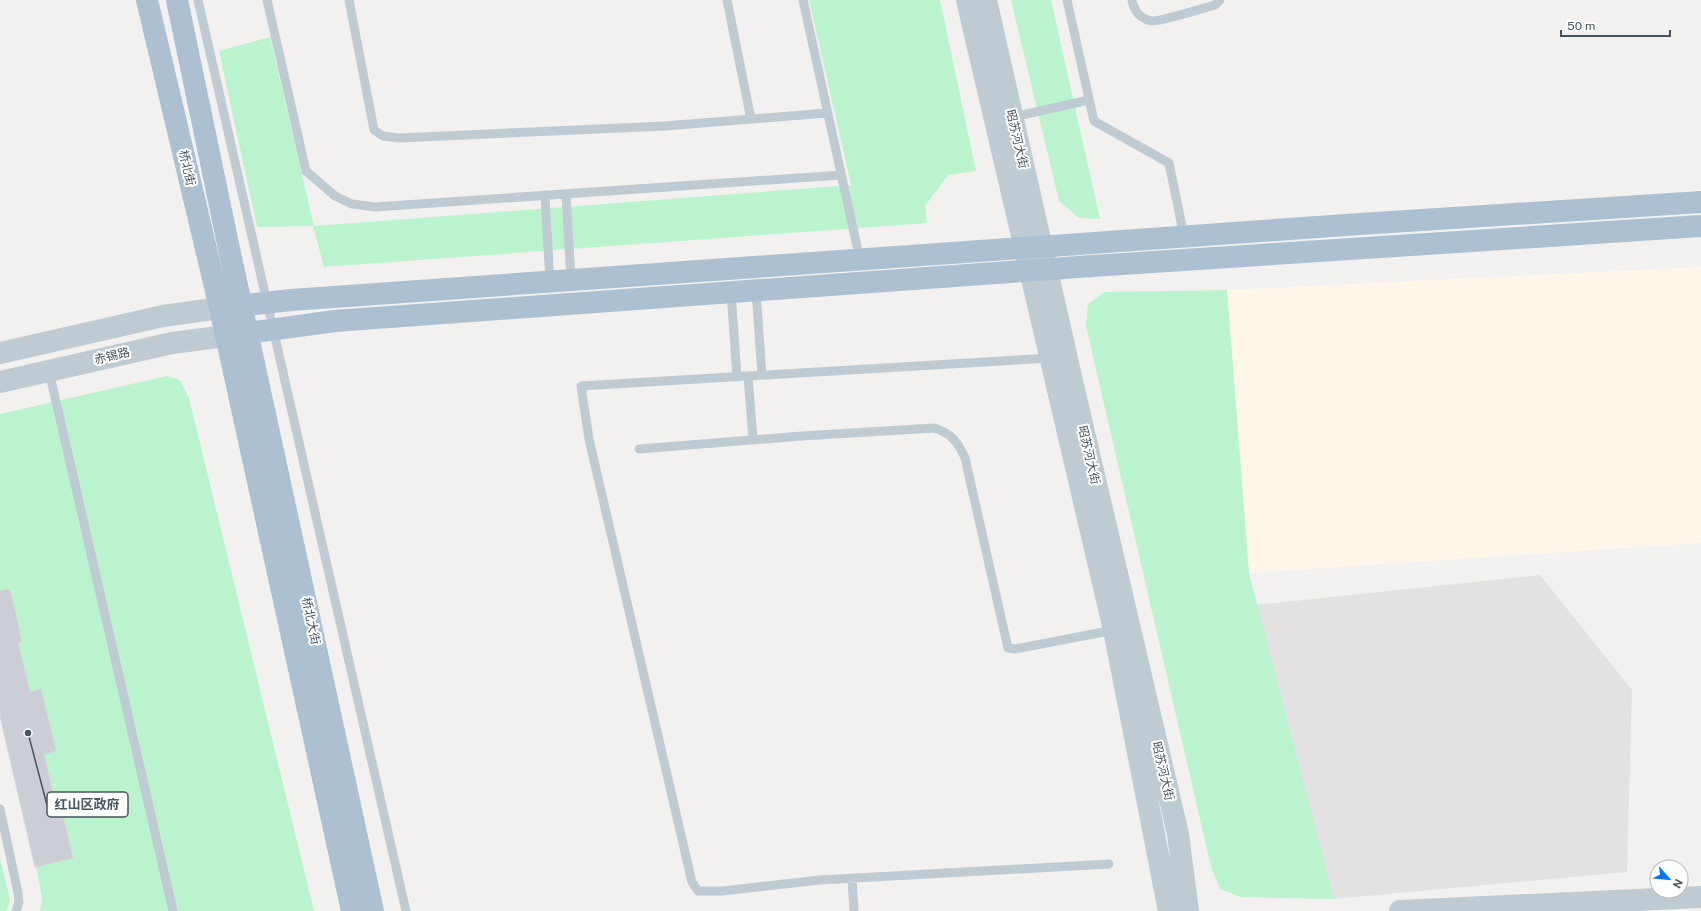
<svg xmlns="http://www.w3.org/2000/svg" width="1701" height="911" font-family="'Public Sans','Noto Sans SC',sans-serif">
	<rect width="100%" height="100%" fill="#f3f0f0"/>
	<!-- commercial -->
	<path fill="#fef7e9" d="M 1701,267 L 1701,543 L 1249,573 L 1227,290 Z"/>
	<!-- education -->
	<path fill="#e4e1e2" d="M 1540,575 L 1632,690 L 1627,872 L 1334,899 L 1255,605 Z"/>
	<!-- green -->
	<path fill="#bbf3cf" d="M 809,0 L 940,0 L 976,171 L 948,175 L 925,206 L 927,223 L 324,267 L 313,226 L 257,227 L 219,51 L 270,37 L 314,226 L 851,185 Z
		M 1011,0 L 1051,0 L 1100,219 L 1079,218 L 1059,201 Z
		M 1227,290 L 1249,573 L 1334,899 L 1240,897 L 1220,889 L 1211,867 L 1086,326 L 1088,304 L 1104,292 Z
		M 167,376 L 180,380 L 189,398 L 314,911 L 40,911 L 42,898 L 0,672 L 0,414 Z
		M 0,858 L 10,899 L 7,911 L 0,911 Z"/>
	<!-- building -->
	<path fill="#cbcfd5" stroke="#d3d6dc" d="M 10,589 L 22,642 L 18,643 L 30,692 L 41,689 L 56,751 L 44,754 L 55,801 L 59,800 L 73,858 L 35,867 L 0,716 L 0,591 Z"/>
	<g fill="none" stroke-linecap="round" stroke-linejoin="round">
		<!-- service -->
		<path stroke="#bfcbd3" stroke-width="9" d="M 198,0 L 406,911
			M 267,0 L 306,171 L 335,196 L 352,204 L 375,207 L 841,175
			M 349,0 L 374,130 L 383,136 L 399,138 L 665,126 L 827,113
			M 727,0 L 751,119
			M 803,0 L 860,260
			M 1067,0 L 1094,121 L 1169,163 L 1184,236
			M 1132,0 C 1134,11 1140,19 1152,21 C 1159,22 1204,8 1215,5 L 1220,0
			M 1013,117 L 1089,100
			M 566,194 L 571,280
			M 545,195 L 550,282
			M 756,291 L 762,375
			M 731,292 L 737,377
			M 1050,358 L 581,386 L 589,439 L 692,882 L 698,891 L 722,891 L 820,880 L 1109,864
			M 49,371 L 173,911
			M 748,376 L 753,439
			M 639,449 L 802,436 L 934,428 C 951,433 958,442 965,458 L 1008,648 L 1015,649 L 1114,630
			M 0,809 L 18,893 L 19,902 L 16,911
			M 852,879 L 854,911"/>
		<!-- tertiary -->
		<path stroke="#bfcbd3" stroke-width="22" d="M 967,0 L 1114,630 L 1169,911
			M 986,0 L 1072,381 L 1178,834 L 1188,911
			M 0,353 L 163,316 L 220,308
			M 0,382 L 172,343 L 226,336
			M 1400,911 L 1700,897"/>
		<!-- primary -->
		<path stroke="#adc0d1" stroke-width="22" d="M 147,0 L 220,308 L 352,911
			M 177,0 L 228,244 L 373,911
			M 220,308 L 291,300 L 1360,224 L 1701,202
			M 226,336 L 335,321 L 1092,266 L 1701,226"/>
	</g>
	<g text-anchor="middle" stroke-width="4" stroke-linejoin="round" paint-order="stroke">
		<!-- street labels -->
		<g font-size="12" fill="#46545f" stroke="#fff">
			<text transform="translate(1017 139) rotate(77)" y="4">昭苏河大街</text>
			<text transform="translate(187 168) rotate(77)" y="4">桥北街</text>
			<text transform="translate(112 356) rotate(-13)" y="4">赤锡路</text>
			<text transform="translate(1089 455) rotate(77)" y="4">昭苏河大街</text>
			<text transform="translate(311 621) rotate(78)" y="4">桥北大街</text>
			<text transform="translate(1163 771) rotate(77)" y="4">昭苏河大街</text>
		</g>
	</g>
	<!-- callouts -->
	<path fill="none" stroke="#46545f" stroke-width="1.5" d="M28 733L47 805"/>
	<circle fill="#46545f" stroke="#fff" stroke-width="1.5" cx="28" cy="733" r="4"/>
	<rect fill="#fff" stroke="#46545f" stroke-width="1.5" x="47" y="792" width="81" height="25" rx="4"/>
	<g font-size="13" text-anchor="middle" font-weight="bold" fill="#46545f">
		<text x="87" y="809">红山区政府</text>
	</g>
	<!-- north arrow -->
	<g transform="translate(1669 879) rotate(117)"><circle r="19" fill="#ffffff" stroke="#b5bbbf"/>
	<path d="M0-3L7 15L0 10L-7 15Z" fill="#0a76f2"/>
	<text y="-6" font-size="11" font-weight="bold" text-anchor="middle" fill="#46545f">N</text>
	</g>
	<!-- scale -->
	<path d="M1561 30v6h109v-6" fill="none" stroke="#46545f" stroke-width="2"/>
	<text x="1567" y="30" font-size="12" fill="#46545f" stroke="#ffffff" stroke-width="3" paint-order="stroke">50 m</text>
</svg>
